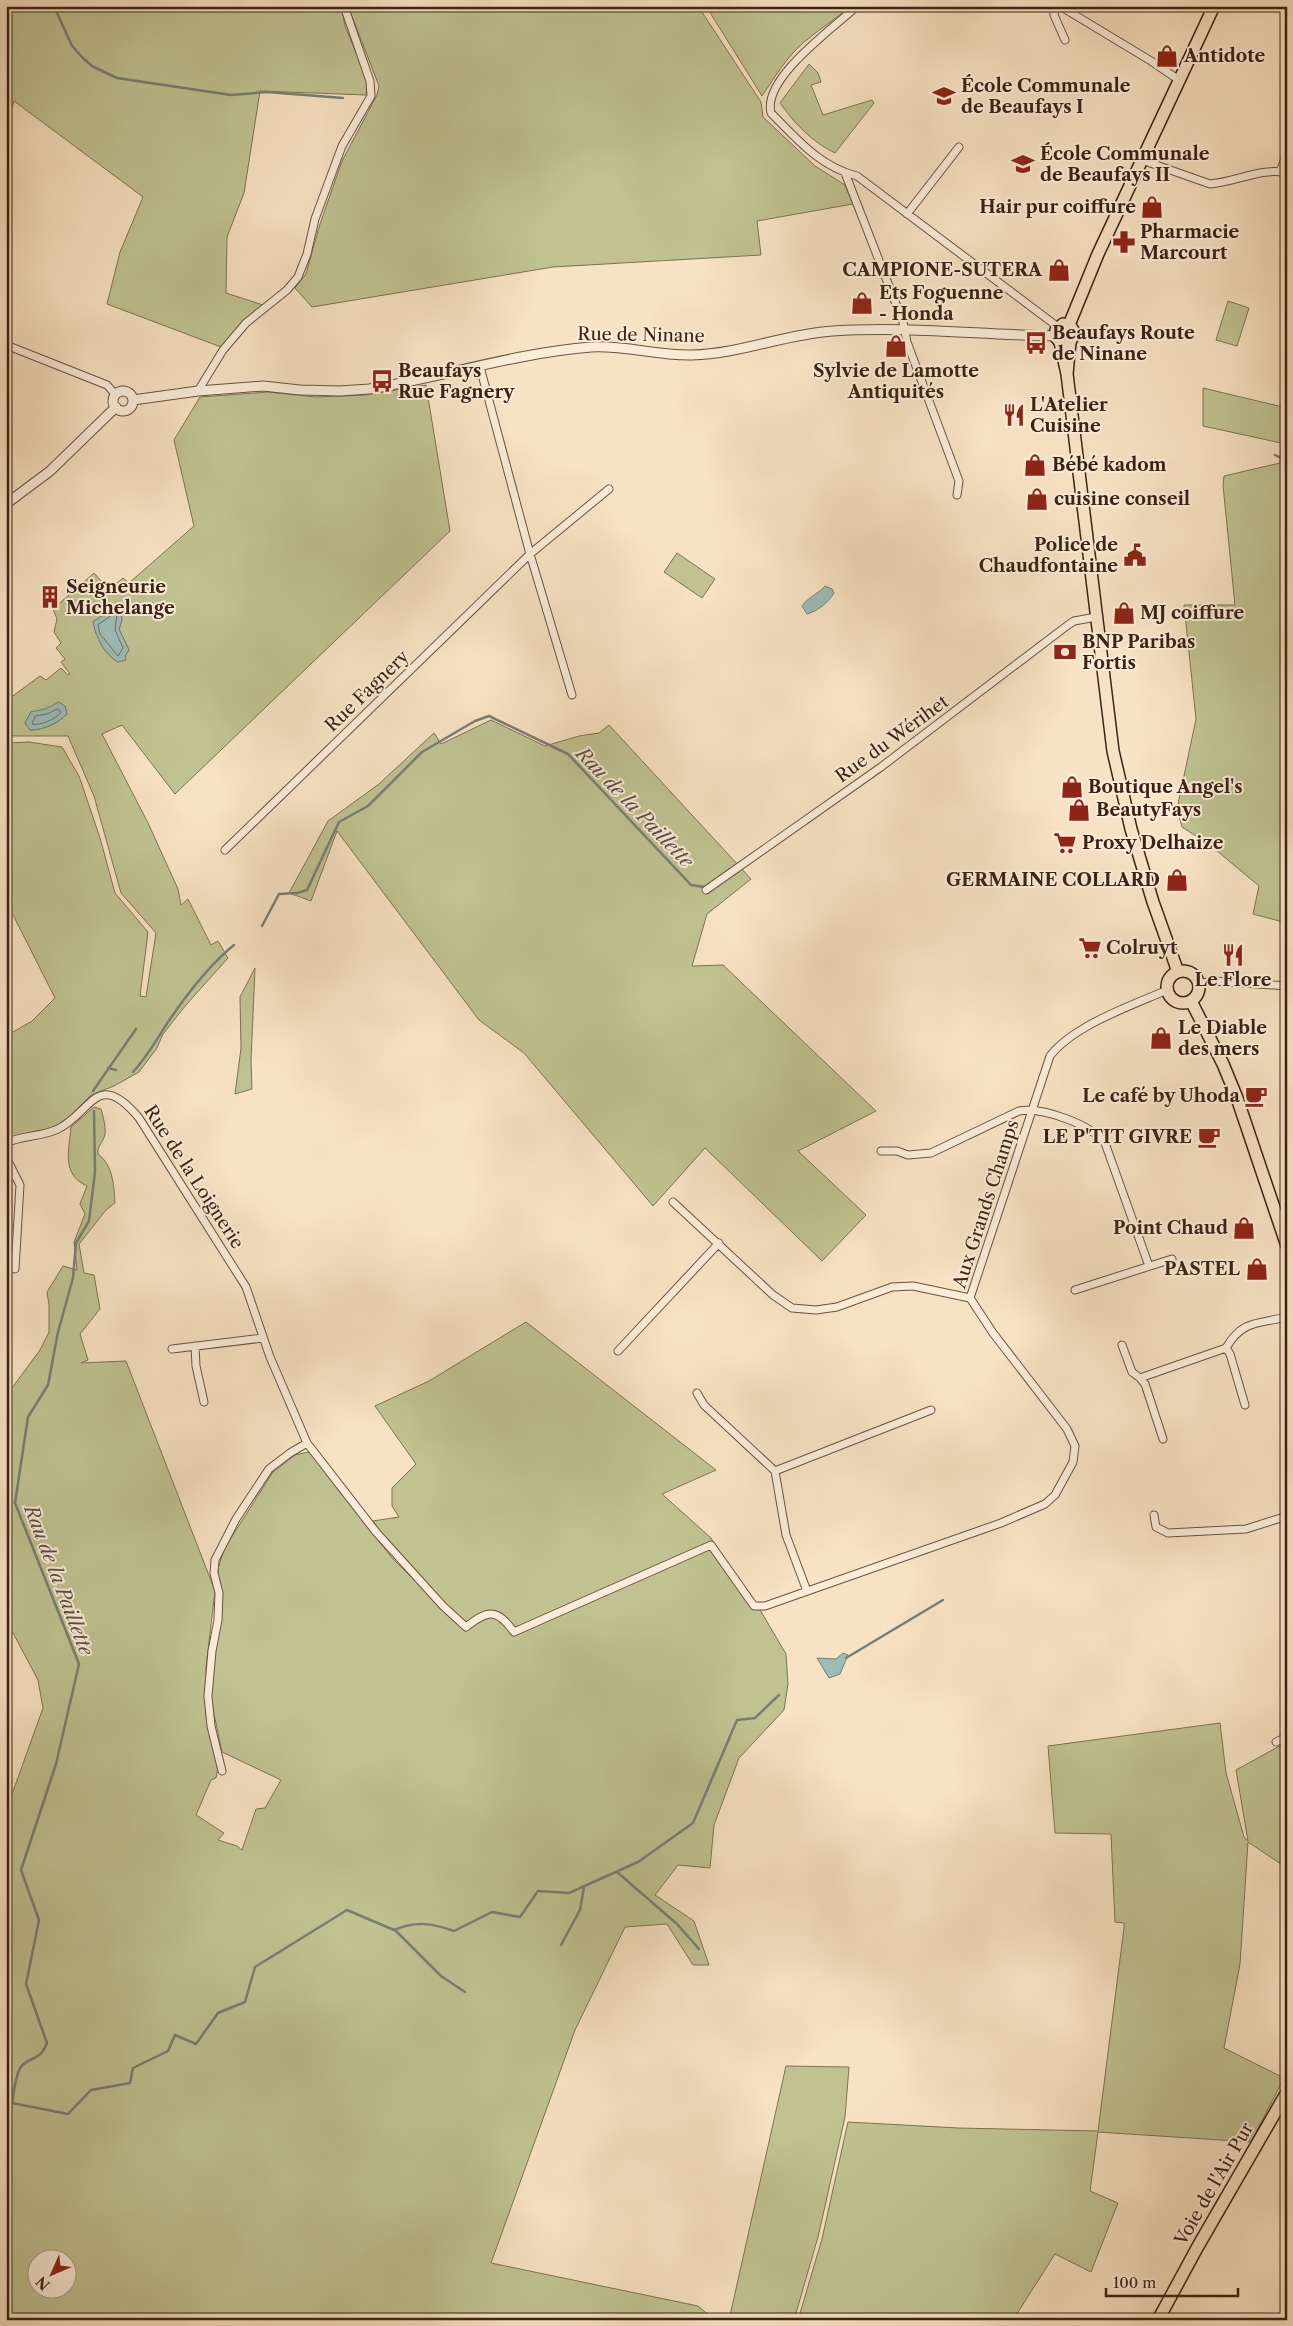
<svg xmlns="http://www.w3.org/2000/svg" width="1293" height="2326" font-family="'Libre Caslon Text',serif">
	<rect width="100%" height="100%" fill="#f7e2c3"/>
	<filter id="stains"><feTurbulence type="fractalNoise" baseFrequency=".004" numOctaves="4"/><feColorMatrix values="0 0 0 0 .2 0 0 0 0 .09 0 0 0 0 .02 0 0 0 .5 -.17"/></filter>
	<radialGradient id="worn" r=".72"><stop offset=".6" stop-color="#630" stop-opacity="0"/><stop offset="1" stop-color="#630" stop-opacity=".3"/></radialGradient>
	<!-- green -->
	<path fill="#c0c292" stroke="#7e7253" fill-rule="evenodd" d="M 6,6 L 341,6 L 345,26 L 368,82 L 366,95 L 260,91 L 244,193 L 227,237 L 226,293 L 263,305 L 221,347 L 107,304 L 120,252 L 143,197 L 14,101 L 6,128 Z
		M 348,6 L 698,6 L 761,102 L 763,117 L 815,166 L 845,185 L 853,204 L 757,221 L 761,255 L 553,267 L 312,307 L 295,288 L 306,274 L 320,224 L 342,161 L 377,95 L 379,86 Z
		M 706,6 L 850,6 C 835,20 818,30 803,43 C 786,58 775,77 762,96 Z
		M 809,64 L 818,73 L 821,82 L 811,85 L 823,115 L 872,100 L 874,103 L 835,153 C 812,142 795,124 780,103 Z
		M 1228,301 L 1249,308 L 1237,346 L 1216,340 Z
		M 426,385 L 450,531 L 175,794 L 122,725 L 102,734 L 148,823 L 178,889 L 181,905 L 188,899 L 211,945 L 218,941 L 228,958 L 186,1005 L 163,1034 L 157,1048 L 139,1072 L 114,1086 L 91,1095 L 61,1125 L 47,1132 L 6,1138 L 6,1036 L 32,1021 L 55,998 L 6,901 L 6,743 L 29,742 L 62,747 L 79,776 L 100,838 L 115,893 L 148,932 L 140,996 L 146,997 L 156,933 L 121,893 L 94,796 L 68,736 L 6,736 L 6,701 L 40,676 L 46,680 L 61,668 L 68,675 L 70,674 L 61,662 L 65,659 L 56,648 L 61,643 L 54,632 L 57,619 L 53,609 L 94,573 L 109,590 L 123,578 L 129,583 L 194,526 L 174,440 L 200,397 L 268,392 L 316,397 L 365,395 ZM 115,607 L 120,607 L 122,620 L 119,629 L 129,650 L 125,656 L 126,660 L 118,662 C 104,654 96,637 93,622 ZM 59,703 L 65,706 L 67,714 C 58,723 44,730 30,730 L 25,723 L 31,712 L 45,710 Z
		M 1203,388 L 1287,408 L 1287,928 L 1283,922 L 1253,914 L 1259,886 L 1210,845 L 1182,827 L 1177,809 L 1196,719 L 1184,605 L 1235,605 L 1223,485 L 1224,476 L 1280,463 L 1281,443 L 1203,426 Z
		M 677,553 L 715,579 L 702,598 L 664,572 Z
		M 491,720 L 545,746 L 579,736 L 599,733 L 609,725 L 751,879 L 707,914 L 692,966 L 723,965 L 876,1111 L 798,1151 L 866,1215 L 822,1261 L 705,1148 L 653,1206 L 524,1053 L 479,1020 L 337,831 L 311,901 L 289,893 L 328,821 L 379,784 L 434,733 L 441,744 Z
		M 255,968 L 251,1061 L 252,1089 L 235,1094 L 241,1048 L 240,997 Z
		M 94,1107 L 101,1109 C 103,1116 106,1127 105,1134 C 104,1142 97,1145 98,1154 C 113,1165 114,1186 115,1203 L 106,1210 L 79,1244 L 84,1273 L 94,1275 L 100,1309 L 80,1334 L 88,1360 L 81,1363 L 126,1361 L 215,1591 L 206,1667 L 206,1716 L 218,1767 L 216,1778 L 211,1780 L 196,1815 L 224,1833 L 218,1840 L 237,1846 L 242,1850 L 256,1809 L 265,1808 L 281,1780 L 222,1752 L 211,1700 L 215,1646 L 222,1613 L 218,1569 L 224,1549 L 273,1472 L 295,1455 L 309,1452 L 318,1459 L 339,1491 L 393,1559 L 463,1628 L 386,1540 L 373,1521 L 399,1517 L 392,1506 L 392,1488 L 416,1464 L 375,1406 L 429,1381 L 526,1322 L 716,1470 L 662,1494 L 711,1538 L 733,1576 L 756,1603 L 786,1654 L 788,1684 L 784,1710 L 739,1758 L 714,1825 L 710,1868 L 678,1865 L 655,1895 L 694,1921 L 709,1965 L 693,1965 L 667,1924 L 625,1927 L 575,2030 L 491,2263 L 698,2306 L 715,2320 L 6,2320 L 6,1811 L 43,1708 L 38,1680 L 12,1631 L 6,1610 L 6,1396 L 40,1350 L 49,1332 L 49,1305 L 47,1292 L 63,1266 L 77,1270 L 74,1242 L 85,1214 L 80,1204 L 87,1186 C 61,1174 69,1151 71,1127 ZM 38,2258 L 68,2258 L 68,2288 L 38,2288 Z
		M 6,1246 L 13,1247 L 13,1271 L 6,1288 Z
		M 1220,1723 L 1226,1773 L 1244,1837 L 1248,1841 L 1236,1770 L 1287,1742 L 1287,1868 L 1248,1842 L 1240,1964 L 1224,2048 L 1284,2078 L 1251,2142 L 1098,2132 L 1090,2191 L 1118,2203 L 1091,2272 L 1055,2254 L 1013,2320 L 798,2320 L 822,2239 L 848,2122 L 958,2128 L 1098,2131 L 1124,1928 L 1124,1923 L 1115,1922 L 1111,1834 L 1055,1833 L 1048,1746 Z
		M 786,2066 L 849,2067 L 845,2117 L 818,2237 L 794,2320 L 729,2320 Z"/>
	<!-- water -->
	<path fill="#9dbdb6" stroke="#767f75" d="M 825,586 L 832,589 L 834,593 C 829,602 816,612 807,614 L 802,606 C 807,598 818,594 825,586 Z
		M 115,607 L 120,607 L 122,620 L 119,629 L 129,650 L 125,656 L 126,660 L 118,662 C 104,654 96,637 93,622 Z
		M 59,702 L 65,706 L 67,714 C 58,723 44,730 30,730 L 25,723 L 31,712 L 45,709 Z
		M 843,1653 L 848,1655 L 840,1674 L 829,1678 L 817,1658 L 836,1659 Z"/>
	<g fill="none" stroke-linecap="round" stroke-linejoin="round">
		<!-- shore -->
		<path stroke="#6c7065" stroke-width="1" d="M 114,614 L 117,615 L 115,630 L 123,648 L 118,656 L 100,634 L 98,625 Z
			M 58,709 L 61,712 C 56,719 40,726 32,724 L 35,716 L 47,714 Z"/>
		<!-- stream -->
		<path stroke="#767f75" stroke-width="2.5" d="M 51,6 L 57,13 L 72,46 L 83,58 L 92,66 L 117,78 L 231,95 L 267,92 L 343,98
			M 1275,455 L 1287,461
			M 262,926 L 279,894 L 297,893 L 307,890 L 339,822 L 368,806 L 422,752 L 475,721 L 489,716 L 568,754 L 691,885 L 704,887
			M 108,1068 L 116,1070
			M 133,1072 C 147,1057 157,1039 168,1022 C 187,994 208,966 234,945
			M 93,1091 L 136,1029
			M 846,1658 L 943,1600
			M 617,1872 L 677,1924 L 699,1949
			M 395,1930 L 441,1976 L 465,1992
			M 561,1945 L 580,1910 L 584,1887
			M 12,2103 C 14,2093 15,2075 21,2067 C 30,2055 39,2063 47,2043 L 26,1984 L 39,1920 L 21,1870 L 56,1764 L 79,1664 L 15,1503 L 28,1417 L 48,1385 L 58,1332 L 73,1278 L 76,1243 L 89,1221 L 95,1172 L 94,1111
			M 6,2120 L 12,2103 L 68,2114 L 91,2090 L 130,2083 L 133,2068 L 168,2051 L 175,2035 L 196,2044 L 218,2013 L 245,2002 L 255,1967 L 347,1910 L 394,1930 C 415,1921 432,1923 454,1931 L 492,1912 L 520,1917 L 538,1891 L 569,1893 L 638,1862 L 693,1823 L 737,1720 L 755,1718 L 779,1695"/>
		<defs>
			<path id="minor" d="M 857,6 C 834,28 762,78 771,113 C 797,139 820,167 857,176 L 1058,327
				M 1055,6 L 1054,15 L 1065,40
				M 1060,6 L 1151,61 L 1179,80
				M 1142,160 L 1210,184 C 1236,182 1261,167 1287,173
				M 1280,172 L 1287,153
				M 845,173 L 903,322 L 907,342 L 959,481 L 957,495
				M 907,214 L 959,147
				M 6,345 L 107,385 L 116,395
				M 480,367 L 530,554 L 572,695
				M 198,391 L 223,350 L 246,323 L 287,290 L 298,277 L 307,254 L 315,219 L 342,146 L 371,96 L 370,81 L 344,6
				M 225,850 L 530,554 L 609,489
				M 706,890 L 881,767 L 1068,625 L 1074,621 L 1096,617
				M 1198,984 L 1214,981 L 1287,986
				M 6,1143 C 22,1135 42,1137 58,1129 C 92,1112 97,1068 139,1118 L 246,1287 L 270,1357 L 307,1443 L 376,1532 L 443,1606 L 466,1627 C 489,1609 497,1609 514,1632 L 711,1545 L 754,1606 L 765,1606 L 1001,1523 L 1045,1504 L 1055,1495 L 1073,1462 L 1075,1446 L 1067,1429 L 993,1333 L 970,1298
				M 881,1151 L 897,1151 L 908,1155 L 931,1153 L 1019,1111 C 1043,1107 1090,1124 1105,1143 L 1149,1266
				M 6,1157 L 20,1185 L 15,1269
				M 673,1202 L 773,1295 L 792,1308 L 816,1310 L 837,1307 L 892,1287 L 913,1286 L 970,1298
				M 1075,1290 L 1172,1259
				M 970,1298 L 1050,1056 C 1074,1025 1131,1006 1167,990
				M 1122,1345 L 1132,1372 L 1140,1378
				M 195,1346 L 196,1366 L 204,1402
				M 1226,1348 L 1230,1354 L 1245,1405
				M 172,1349 L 263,1338
				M 618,1351 L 719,1243
				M 697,1393 L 704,1405 L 775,1471 L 786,1535 L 807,1591
				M 1163,1439 L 1145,1384 L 1140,1378 L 1226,1348 C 1242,1320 1258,1324 1287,1317
				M 775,1471 L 931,1410
				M 1154,1515 L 1156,1527 L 1168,1533 L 1246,1529 L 1287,1516
				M 1276,1742 L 1287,1737
				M 222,1771 L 211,1726 L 208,1696 L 212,1651 L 218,1620 L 219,1593 L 214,1573 L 215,1560 L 236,1519 L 269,1469 L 290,1453 L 307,1443"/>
			<path id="tertiary" d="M113 401a10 10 0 1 1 20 0a10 10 0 1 1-20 0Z
				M 133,400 L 198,391 L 263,386 L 300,390 L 340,391 L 369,389 C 443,377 516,353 591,347 C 625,345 658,356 692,355 C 740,354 785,334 833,331 C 907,326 982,335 1055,336
				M 6,504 L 50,471 L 116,407"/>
			<path id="primary" d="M 1069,325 L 1098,254 L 1214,6
				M 1067,374 L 1070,342 L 1075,333 L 1071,327 L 1063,324 L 1056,330 L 1055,336 L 1060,342 L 1067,374 L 1113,751 L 1131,829 L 1153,902 L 1178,972
				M1167 987a16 16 0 1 1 32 0a16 16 0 1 1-32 0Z
				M 1191,1001 L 1223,1064 L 1237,1098 L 1287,1246
				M 1158,2320 L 1197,2248 L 1287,2092"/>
		</defs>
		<!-- minor casing -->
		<use href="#minor" stroke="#6a5240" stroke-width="9"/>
		<!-- tertiary casing -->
		<use href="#tertiary" stroke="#6a5240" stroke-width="11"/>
		<!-- primary casing -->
		<use href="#primary" stroke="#3b2214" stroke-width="14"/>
		<!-- minor -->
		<use href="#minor" stroke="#faecd8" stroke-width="7"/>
		<!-- tertiary -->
		<use href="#tertiary" stroke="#faecd8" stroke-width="9"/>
		<!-- primary -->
		<use href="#primary" stroke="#f7e2c3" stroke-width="11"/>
	</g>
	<!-- icons -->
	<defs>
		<symbol id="shop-bare" viewBox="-9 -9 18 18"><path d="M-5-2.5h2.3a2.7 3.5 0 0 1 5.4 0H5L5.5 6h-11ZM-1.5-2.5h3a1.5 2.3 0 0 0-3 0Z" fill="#8f2418" stroke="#faecd8" stroke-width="2.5" paint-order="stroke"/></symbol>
		<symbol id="school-bare" viewBox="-9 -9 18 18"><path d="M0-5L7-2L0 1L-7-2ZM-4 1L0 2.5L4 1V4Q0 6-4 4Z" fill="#8f2418" stroke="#faecd8" stroke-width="2.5" paint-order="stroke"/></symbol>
		<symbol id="pharmacy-bare" viewBox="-9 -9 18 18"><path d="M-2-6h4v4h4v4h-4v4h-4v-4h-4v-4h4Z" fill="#8f2418" stroke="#faecd8" stroke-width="2.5" paint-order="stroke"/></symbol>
		<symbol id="bus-bare" viewBox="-9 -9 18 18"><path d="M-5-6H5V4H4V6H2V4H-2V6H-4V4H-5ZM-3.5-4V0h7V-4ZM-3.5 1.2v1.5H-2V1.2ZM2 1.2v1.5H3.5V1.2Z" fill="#8f2418" stroke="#faecd8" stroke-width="2.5" paint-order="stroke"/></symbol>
		<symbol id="restaurant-bare" viewBox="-9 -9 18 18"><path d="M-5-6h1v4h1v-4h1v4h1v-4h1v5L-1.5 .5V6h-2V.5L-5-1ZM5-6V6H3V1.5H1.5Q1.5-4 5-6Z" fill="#8f2418" stroke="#faecd8" stroke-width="2.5" paint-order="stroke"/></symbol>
		<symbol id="civic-bare" viewBox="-9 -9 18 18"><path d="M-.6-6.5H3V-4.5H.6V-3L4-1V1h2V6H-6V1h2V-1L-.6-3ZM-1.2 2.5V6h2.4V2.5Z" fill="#8f2418" stroke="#faecd8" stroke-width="2.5" paint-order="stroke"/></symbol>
		<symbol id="building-bare" viewBox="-9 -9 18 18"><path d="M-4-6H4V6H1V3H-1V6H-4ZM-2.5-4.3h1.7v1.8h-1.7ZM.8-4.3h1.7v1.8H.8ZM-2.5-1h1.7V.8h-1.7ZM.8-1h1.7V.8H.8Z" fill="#8f2418" stroke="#faecd8" stroke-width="2.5" paint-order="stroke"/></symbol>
		<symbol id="bank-bare" viewBox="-9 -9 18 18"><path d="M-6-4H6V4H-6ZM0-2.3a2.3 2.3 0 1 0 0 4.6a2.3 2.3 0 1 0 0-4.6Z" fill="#8f2418" stroke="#faecd8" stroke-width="2.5" paint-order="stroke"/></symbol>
		<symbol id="supermarket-bare" viewBox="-9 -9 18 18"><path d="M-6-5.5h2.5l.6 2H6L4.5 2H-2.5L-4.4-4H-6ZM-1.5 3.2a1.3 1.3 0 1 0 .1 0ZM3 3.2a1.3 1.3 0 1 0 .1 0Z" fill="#8f2418" stroke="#faecd8" stroke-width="2.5" paint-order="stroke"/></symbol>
		<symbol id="cafe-bare" viewBox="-9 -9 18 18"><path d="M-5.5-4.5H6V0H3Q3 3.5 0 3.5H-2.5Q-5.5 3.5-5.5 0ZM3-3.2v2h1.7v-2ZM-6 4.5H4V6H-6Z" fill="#8f2418" stroke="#faecd8" stroke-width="2.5" paint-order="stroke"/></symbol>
	</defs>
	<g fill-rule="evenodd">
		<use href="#shop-bare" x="1151" y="40" width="32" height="32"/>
		<use href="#school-bare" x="928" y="80" width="32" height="32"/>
		<use href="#school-bare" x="1007" y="148" width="32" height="32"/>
		<use href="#shop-bare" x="1136" y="191" width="32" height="32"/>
		<use href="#pharmacy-bare" x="1108" y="226" width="32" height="32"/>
		<use href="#shop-bare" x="1043" y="254" width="32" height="32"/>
		<use href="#shop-bare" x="846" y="287" width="32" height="32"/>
		<use href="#bus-bare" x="1020" y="327" width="32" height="32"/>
		<use href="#shop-bare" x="880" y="330" width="32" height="32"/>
		<use href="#bus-bare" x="366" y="365" width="32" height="32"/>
		<use href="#restaurant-bare" x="998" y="399" width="32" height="32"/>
		<use href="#shop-bare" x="1019" y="449" width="32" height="32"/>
		<use href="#shop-bare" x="1021" y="483" width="32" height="32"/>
		<use href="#civic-bare" x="1119" y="539" width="32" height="32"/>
		<use href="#building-bare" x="34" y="581" width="32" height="32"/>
		<use href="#shop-bare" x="1108" y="597" width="32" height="32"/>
		<use href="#bank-bare" x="1049" y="636" width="32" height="32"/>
		<use href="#shop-bare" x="1056" y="771" width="32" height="32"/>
		<use href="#shop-bare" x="1063" y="794" width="32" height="32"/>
		<use href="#supermarket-bare" x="1049" y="827" width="32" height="32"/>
		<use href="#shop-bare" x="1161" y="864" width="32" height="32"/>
		<use href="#supermarket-bare" x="1074" y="932" width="32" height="32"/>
		<use href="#restaurant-bare" x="1217" y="939" width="32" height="32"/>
		<use href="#shop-bare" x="1145" y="1022" width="32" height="32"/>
		<use href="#cafe-bare" x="1240" y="1080" width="32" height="32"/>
		<use href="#cafe-bare" x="1193" y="1121" width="32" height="32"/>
		<use href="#shop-bare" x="1228" y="1212" width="32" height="32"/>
		<use href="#shop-bare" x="1241" y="1253" width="32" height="32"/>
	</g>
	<g text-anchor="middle" stroke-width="4" stroke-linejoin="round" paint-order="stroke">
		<!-- poi labels -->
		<g font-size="18" font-weight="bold" fill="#3b2214" stroke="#faecd8" text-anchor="start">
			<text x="1184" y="62">Antidote</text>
			<text x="961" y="92">École Communale<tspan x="961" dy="21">de Beaufays I</tspan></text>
			<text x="1040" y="160">École Communale<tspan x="1040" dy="21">de Beaufays II</tspan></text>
			<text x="1136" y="213" text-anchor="end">Hair pur coiffure</text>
			<text x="1140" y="238">Pharmacie<tspan x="1140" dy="21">Marcourt</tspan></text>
			<text x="1042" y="276" text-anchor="end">CAMPIONE-SUTERA</text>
			<text x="879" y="299">Ets Foguenne<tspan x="879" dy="21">- Honda</tspan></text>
			<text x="1052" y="339">Beaufays Route<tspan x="1052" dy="21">de Ninane</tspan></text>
			<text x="398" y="377">Beaufays<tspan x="398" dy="21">Rue Fagnery</tspan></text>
			<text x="896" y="377" text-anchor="middle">Sylvie de Lamotte<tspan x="896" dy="21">Antiquités</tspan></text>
			<text x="1030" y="411">L'Atelier<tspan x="1030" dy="21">Cuisine</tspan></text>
			<text x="1052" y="471">Bébé kadom</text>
			<text x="1054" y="505">cuisine conseil</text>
			<text x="1118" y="551" text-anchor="end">Police de<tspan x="1118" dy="21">Chaudfontaine</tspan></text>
			<text x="66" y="593">Seigneurie<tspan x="66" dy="21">Michelange</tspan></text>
			<text x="1140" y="619">MJ coiffure</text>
			<text x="1082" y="648">BNP Paribas<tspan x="1082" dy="21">Fortis</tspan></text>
			<text x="1088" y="793">Boutique Angel's</text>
			<text x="1096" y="816">BeautyFays</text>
			<text x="1082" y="849">Proxy Delhaize</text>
			<text x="1160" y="886" text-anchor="end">GERMAINE COLLARD</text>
			<text x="1106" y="954">Colruyt</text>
			<text x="1233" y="986" text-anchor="middle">Le Flore</text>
			<text x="1178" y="1034">Le Diable<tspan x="1178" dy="21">des mers</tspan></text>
			<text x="1240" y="1102" text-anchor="end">Le café by Uhoda</text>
			<text x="1192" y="1143" text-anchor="end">LE P'TIT GIVRE</text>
			<text x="1228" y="1234" text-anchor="end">Point Chaud</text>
			<text x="1240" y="1275" text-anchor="end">PASTEL</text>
		</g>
		<!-- street labels -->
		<g font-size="18" fill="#3b2214" stroke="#faecd8">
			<text transform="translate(641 335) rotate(1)" y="6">Rue de Ninane</text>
			<text transform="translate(367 691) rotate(-44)" y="6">Rue Fagnery</text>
			<text transform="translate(892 739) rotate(-36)" y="6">Rue du Wérihet</text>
			<text transform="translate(194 1177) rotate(57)" y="6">Rue de la Loignerie</text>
			<text transform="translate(986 1204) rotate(-72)" y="6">Aux Grands Champs</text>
			<text transform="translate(1214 2184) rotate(-60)" y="6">Voie de l'Air Pur</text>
		</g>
		<!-- water labels -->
		<g font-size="19" font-style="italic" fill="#585045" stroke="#faecd8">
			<text transform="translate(635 807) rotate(46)" y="7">Rau de la Paillette</text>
			<text transform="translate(59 1580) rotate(69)" y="7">Rau de la Paillette</text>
		</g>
	</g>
	<!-- margin -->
	<rect width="1293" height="2326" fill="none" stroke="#f7e2c3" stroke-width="25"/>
	<rect x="8" y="8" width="1278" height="2311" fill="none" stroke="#3b2214" stroke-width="2.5"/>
	<rect x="12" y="12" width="1268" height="2301" fill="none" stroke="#3b2214"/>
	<!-- north arrow -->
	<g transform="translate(52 2274) rotate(225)"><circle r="24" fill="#faecd8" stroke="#ae9b8a"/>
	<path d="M0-4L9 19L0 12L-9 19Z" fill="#8f2418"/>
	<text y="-8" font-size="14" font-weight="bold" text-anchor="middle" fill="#3b2214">N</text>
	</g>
	<!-- scale -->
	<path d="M1106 2288v8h132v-8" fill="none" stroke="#3b2214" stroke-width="2.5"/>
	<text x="1113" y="2288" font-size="15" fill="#3b2214" stroke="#faecd8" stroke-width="4" paint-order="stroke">100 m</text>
	<rect width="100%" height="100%" filter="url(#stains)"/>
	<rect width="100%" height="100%" fill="url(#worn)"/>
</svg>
